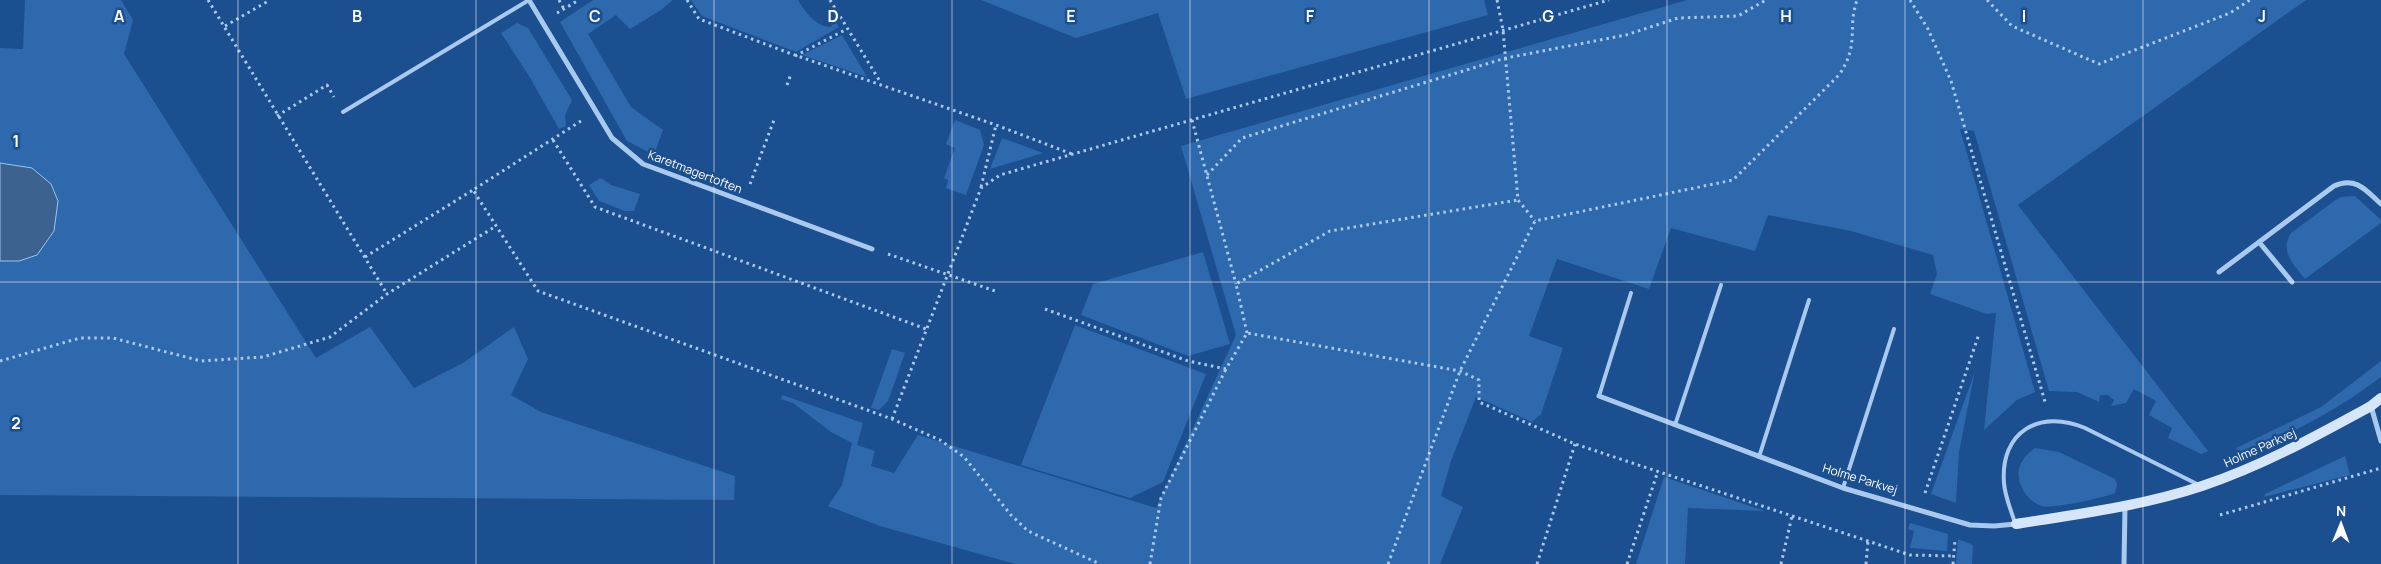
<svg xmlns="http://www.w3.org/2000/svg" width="2381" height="564" font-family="Manrope,sans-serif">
	<rect width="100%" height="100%" fill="#1b4f8f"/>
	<!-- green -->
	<path fill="#2e69ad" d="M 25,0 L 121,0 L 133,20 L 124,54 L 316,358 L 370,327 L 414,388 L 463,363 L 514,327 L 528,359 L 511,395 L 541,412 L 735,476 L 734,500 L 0,495 L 0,48 L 23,49 Z
		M 593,0 L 673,0 L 661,10 L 630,29 L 616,15 L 588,34 L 631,107 L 663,130 L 654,155 L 627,141 L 560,22 Z
		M 691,0 L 798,0 C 805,12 816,27 831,27 L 835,21 L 839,27 L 796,52 L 702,16 Z
		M 981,0 L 1484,0 L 1488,15 L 1186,99 L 1158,13 L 1076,38 Z
		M 1687,0 L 2306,0 L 2018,205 L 2208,451 L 2201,454 L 2168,438 L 2172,428 L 2149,415 L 2156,401 L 2134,389 L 2126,403 L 2111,406 L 2114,400 L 2108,395 L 2100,395 L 2099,402 L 2077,392 L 2049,391 L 1974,131 L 1960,129 L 2035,392 L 2017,400 L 1984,430 L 1996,313 L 1987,314 L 1930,294 L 1937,274 L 1933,255 L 1851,231 L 1768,215 L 1755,251 L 1671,228 L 1649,289 L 1557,259 L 1529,336 L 1563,348 L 1541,414 L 1532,422 L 1476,397 L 1451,461 L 1441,496 L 1463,507 L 1440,564 L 1015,564 L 880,526 L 828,506 L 842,485 L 852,443 L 831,432 L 793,403 L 781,399 L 782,395 L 863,423 L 857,445 L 875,451 L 871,466 L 894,473 L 918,435 L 1156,508 L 1236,335 L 1181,146 Z
		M 517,23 L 528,28 L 572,100 L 565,115 L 566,126 L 559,129 L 529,76 L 501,33 Z
		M 842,35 L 867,77 L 802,55 Z
		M 955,120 L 980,130 L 984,145 L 966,195 L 946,188 L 948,180 L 944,178 L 955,148 L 946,144 Z
		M 1002,138 L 1043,153 L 990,169 Z
		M 601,178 L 611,185 L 640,194 L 634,211 L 625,211 L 599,201 L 589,185 Z
		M 2355,196 L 2381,220 L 2381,223 L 2305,279 C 2294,265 2279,251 2291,233 L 2334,201 L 2341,197 Z
		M 1203,252 L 1230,344 L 1188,356 L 1081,315 L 1093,284 Z
		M 1075,325 L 1206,374 L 1163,482 L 1130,498 L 1021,465 Z
		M 892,349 L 905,353 L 888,401 L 879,410 L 871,408 Z
		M 2381,361 L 2381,377 C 2338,410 2290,434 2240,456 L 2236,448 L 2321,407 Z
		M 1975,371 L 1959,452 L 1956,503 L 1931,494 Z
		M 2035,448 L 2059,452 L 2115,479 L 2117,484 L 2115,493 C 2103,498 2052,509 2042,506 C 2027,502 2016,483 2019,469 C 2021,460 2028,453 2035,448 Z
		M 2345,456 L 2350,475 L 2264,497 L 2265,494 Z
		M 1664,477 L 1765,511 L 1688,508 L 1685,564 L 1636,564 Z
		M 1910,523 L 1948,534 L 1947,551 L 1910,548 L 1914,531 L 1908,529 Z
		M 1958,539 L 1973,545 L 1972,564 L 1956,564 Z"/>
	<!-- water -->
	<path fill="#3c6290" stroke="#9cc4f0" d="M 0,163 L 32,168 L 51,184 L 58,201 L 54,231 L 37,255 L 19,261 L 0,261 Z"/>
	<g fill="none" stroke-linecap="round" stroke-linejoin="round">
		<!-- path -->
		<path stroke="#a9c9ee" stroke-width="3" stroke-dasharray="2.5 4" stroke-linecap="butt" d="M 208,0 L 387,294
			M 559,0 L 564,9
			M 687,0 L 699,19 L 789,53 L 996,125 L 1072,154
			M 830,0 L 881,83
			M 1497,0 L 1503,30 L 1518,200 L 1535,221
			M 1910,0 L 1928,29 L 1951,81 L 2046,405
			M 1987,0 L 2012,26 L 2099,64 L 2230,13 L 2250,0
			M 557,13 L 579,0
			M 225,26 L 270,0
			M 795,56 L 847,29
			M 787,85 L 791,74
			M 277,116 L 327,85 L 334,97
			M 1192,120 L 1236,284
			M 581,121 L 473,190 L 538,291 L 892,419 L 940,440 L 964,457 L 1011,515 L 1028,531 L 1100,564
			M 553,140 L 595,207 L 926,329
			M 1207,175 L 1242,138 L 1506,58 L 1626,35 L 1678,18 L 1738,16 L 1766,0
			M 750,184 L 774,120
			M 981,187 L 996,125
			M 888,254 L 998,292
			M 365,257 L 473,190
			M 1045,309 L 1188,361 L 1226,369 L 1247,333 L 1460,371 L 1479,380 L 1479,402 L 1575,444 L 1910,555 L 1954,556
			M 1247,333 L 1236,284 L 1330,231 L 1518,200
			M 0,361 L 80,338 L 113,338 L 201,361 L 263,357 L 330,337 L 387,294 L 496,226
			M 892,419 L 981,188 L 1000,175 L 1609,0
			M 1925,493 L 1979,334
			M 2220,515 L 2381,468
			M 1150,564 L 1161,498 L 1226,369
			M 1388,564 L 1460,371 L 1535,221 L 1733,180 L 1839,75 C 1860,44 1847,30 1857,0
			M 1537,564 L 1575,444
			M 1627,564 L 1658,471
			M 1781,564 L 1792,516
			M 1866,564 L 1868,541
			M 1953,564 L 1955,540"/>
		<!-- lane -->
		<path stroke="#a9c9ee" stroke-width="4" d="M 343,112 L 529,0
			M 1599,396 L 1631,293
			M 1675,425 L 1721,285
			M 1759,457 L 1809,300
			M 1843,488 L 1894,329
			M 2015,523 C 2011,510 2005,497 2004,483 C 2000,431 2040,409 2085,428 L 2199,485"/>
		<!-- street -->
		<path stroke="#a9c9ee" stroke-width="5" d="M 529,0 L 612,138 L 643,164 L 872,249
			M 2259,242 L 2292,282
			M 2219,272 L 2334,186 C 2355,176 2366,190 2381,204
			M 1599,396 L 1843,488 L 1970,525 L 1994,526 L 2016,524
			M 2371,406 L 2381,441
			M 2124,564 L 2125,507"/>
		<!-- secondary -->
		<path stroke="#d6e6fa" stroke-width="10" d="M 2016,524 C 2078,514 2142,506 2202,486 C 2262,466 2316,436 2371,406 L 2381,398"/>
	</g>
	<!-- grid -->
	<path fill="none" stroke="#fff" stroke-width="1" stroke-opacity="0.55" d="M 238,0 L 238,564M 476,0 L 476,564M 714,0 L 714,564M 952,0 L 952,564M 1190,0 L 1190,564M 1429,0 L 1429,564M 1667,0 L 1667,564M 1905,0 L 1905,564M 2143,0 L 2143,564M 0,282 L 2381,282"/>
	<g text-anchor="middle" stroke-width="5" stroke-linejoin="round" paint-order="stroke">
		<!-- street labels -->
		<g font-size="12" fill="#fff" stroke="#1b4f8f">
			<text transform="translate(695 172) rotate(21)" y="4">Karetmagertoften</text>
			<text transform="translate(2260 448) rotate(-24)" y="4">Holme Parkvej</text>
			<text transform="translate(1860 479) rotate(17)" y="4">Holme Parkvej</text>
		</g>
	</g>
	<g font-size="16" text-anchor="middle" font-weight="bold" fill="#fff" stroke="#1b4f8f" stroke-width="5" stroke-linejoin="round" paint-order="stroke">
		<text x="119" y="22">A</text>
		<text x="357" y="22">B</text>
		<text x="595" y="22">C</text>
		<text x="833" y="22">D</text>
		<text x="1071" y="22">E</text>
		<text x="1310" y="22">F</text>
		<text x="1548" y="22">G</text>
		<text x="1786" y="22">H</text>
		<text x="2024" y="22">I</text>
		<text x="2262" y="22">J</text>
		<text x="16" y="147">1</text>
		<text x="16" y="429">2</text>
	</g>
	<!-- north arrow -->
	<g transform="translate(2341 524) rotate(1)" stroke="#1b4f8f" stroke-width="4" paint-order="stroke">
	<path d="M0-4L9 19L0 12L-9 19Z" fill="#ffffff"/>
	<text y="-8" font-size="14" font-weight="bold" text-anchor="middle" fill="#ffffff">N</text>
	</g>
</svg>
